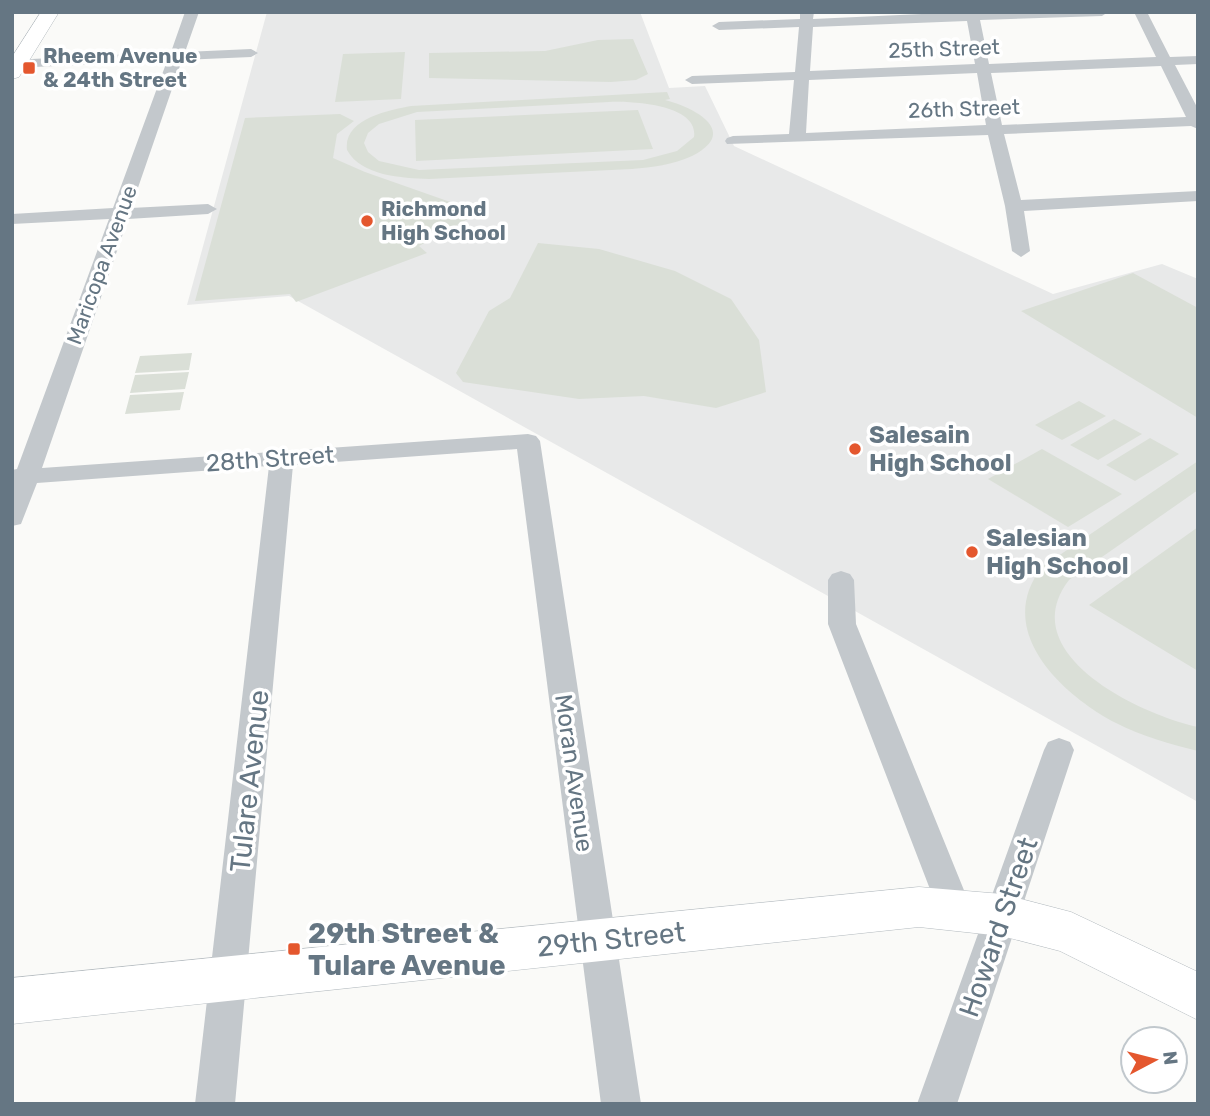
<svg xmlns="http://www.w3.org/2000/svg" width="1210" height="1116" font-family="Rubik,sans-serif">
	<rect width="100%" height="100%" fill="#fafaf8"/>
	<!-- built -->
	<path fill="#e8e9e9" d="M 267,12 L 640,12 L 669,88 L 705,86 L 734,146 L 1053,294 L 1162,264 L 1198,279 L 1198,802 L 289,296 L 187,305 Z"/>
	<!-- green -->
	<path fill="#dadfd7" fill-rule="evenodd" d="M 633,39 L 648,74 L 636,80 L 611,82 L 429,78 L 429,53 L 545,51 L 598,40 Z
		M 405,52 L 401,99 L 335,102 L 343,54 Z
		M 667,92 L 670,99 L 665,100 C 693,107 741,131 692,156 C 673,165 652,167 632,169 L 429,179 C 402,178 361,176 347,150 C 343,119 389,110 411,106 ZM 609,102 C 630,101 699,104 694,137 L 677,151 L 643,160 L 419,170 L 379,161 L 368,152 L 364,143 L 368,133 L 379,124 L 417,112 Z
		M 638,110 L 653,149 L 416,161 L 415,120 Z
		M 340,114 L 354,121 L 337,134 L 333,158 L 365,172 L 473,210 L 475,215 L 419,246 L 427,253 L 296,302 L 290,294 L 195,301 L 245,118 Z
		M 538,243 L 599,249 L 675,271 L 731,299 L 759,340 L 766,392 L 716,408 L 644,396 L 579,399 L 463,382 L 456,373 L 489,311 L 510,298 Z
		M 1133,273 L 1198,308 L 1198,418 L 1021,311 Z
		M 192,353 L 189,370 L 135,373 L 140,356 Z
		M 189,372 L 185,389 L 130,393 L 135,375 Z
		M 184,392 L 180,410 L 125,414 L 130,395 Z
		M 1079,401 L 1106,416 L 1062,440 L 1035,425 Z
		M 1114,419 L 1142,434 L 1098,460 L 1070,445 Z
		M 1150,438 L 1179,454 L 1135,481 L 1106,465 Z
		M 1042,449 L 1122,494 L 1068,527 L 988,479 Z
		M 1198,461 L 1198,490 L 1069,580 C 1012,654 1141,715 1198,727 L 1198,751 C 1169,744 1142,736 1116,723 C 1061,694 993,630 1042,567 Z
		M 1198,527 L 1198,671 L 1089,605 Z"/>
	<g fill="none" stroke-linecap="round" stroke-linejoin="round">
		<defs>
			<path id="secondary" d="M 41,12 L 59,12 L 19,77 L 12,79 L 12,57 Z
				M 919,887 L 1002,894 L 1071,912 L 1198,972 L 1198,1020 L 1060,951 L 1002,936 L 919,927 L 12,1024 L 12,978 Z"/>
		</defs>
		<!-- secondary casing -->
		<use href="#secondary" stroke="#b3babf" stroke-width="1"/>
		<!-- street -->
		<path fill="#c3c8cc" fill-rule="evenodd" d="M 185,12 L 199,12 L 185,52 L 251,49 L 258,53 L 251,57 L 182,60 L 131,208 L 208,204 L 217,209 L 208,214 L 128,219 L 42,468 L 528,434 L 536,436 L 540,441 L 641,1104 L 601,1104 L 517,449 L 293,465 L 235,1104 L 195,1104 L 269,466 L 37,483 L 21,524 L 12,526 L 12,470 L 17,469 L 109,219 L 12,224 L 12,214 L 113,208 L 167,61 L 12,68 L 12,60 L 171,52 Z
			M 800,12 L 814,12 L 813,19 L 965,12 L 1108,12 L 1102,16 L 980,20 L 989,64 L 1156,57 L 1134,12 L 1147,12 L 1170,57 L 1198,56 L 1198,64 L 1175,65 L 1198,109 L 1198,129 L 1191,126 L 1004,134 L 1021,200 L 1198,191 L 1198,201 L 1024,211 L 1030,251 L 1021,257 L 1012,251 L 1005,206 L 988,135 L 727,144 L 725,141 L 727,138 L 733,136 L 789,134 L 794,80 L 692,84 L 685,80 L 692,76 L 795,72 L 799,27 L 719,30 L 712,26 L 719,22 L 800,19 ZM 967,21 L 975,64 L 810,71 L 813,27 ZM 1161,66 L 1186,117 L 1002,125 L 991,73 ZM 977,73 L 986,125 L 806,133 L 809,80 Z
			M 841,571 L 850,574 L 854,580 L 856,624 L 972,910 L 967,920 L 955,925 L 943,920 L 938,910 L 828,624 L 828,580 L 832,574 Z
			M 1059,738 L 1070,742 L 1074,750 L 957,1104 L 917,1104 L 1044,750 L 1048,742 Z"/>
		<!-- secondary -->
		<use href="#secondary" fill="#fff" fill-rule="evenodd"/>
	</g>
	<!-- markers -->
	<g fill="#e4572e" stroke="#fff" stroke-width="2.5">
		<rect x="22" y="61" width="14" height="14" rx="3.5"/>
		<circle cx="367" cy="221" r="7"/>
		<circle cx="855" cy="449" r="7"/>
		<circle cx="972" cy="552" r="7"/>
		<rect x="287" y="942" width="14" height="14" rx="3.5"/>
	</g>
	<g text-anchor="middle" stroke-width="7" stroke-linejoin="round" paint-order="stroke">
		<!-- far-street labels -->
		<g font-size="21" fill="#657683" stroke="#fff">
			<text transform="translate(944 49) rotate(-2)" y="7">25th Street</text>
			<text transform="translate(964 109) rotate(-2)" y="7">26th Street</text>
			<text transform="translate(102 265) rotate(-70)" y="7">Maricopa Avenue</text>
		</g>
		<!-- far-poi labels -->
		<g font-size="21" font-weight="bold" fill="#657683" stroke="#fff" text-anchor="start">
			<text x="43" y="63">Rheem Avenue<tspan x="43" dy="24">&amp; 24th Street</tspan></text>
			<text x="381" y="216">Richmond<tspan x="381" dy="24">High School</tspan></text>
		</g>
		<!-- poi labels -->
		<g font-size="24" font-weight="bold" fill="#657683" stroke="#fff" text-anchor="start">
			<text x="869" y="443">Salesain<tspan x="869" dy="28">High School</tspan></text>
			<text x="986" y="546">Salesian<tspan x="986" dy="28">High School</tspan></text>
		</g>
		<!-- street labels -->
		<g font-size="24" fill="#657683" stroke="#fff">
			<text transform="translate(270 459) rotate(-4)" y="8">28th Street</text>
			<text transform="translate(574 773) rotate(82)" y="8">Moran Avenue</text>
		</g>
		<!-- near-street labels -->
		<g font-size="28" fill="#657683" stroke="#fff">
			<text transform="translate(249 781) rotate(-84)" y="10">Tulare Avenue</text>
			<text transform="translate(998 927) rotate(-71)" y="10">Howard Street</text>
			<text transform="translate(611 939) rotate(-6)" y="10">29th Street</text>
		</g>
		<!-- near-poi labels -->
		<g font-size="28" font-weight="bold" fill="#657683" stroke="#fff" text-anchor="start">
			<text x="308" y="943">29th Street &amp;<tspan x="308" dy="32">Tulare Avenue</tspan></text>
		</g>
	</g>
	<!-- border -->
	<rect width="1210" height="1116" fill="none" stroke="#657683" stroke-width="28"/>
	<!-- north arrow -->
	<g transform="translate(1154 1060) rotate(83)"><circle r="33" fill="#ffffff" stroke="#c1c8cd" stroke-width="2"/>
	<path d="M0-5L12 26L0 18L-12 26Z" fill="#e4572e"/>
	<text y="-10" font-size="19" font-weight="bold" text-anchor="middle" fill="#657683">N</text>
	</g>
</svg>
